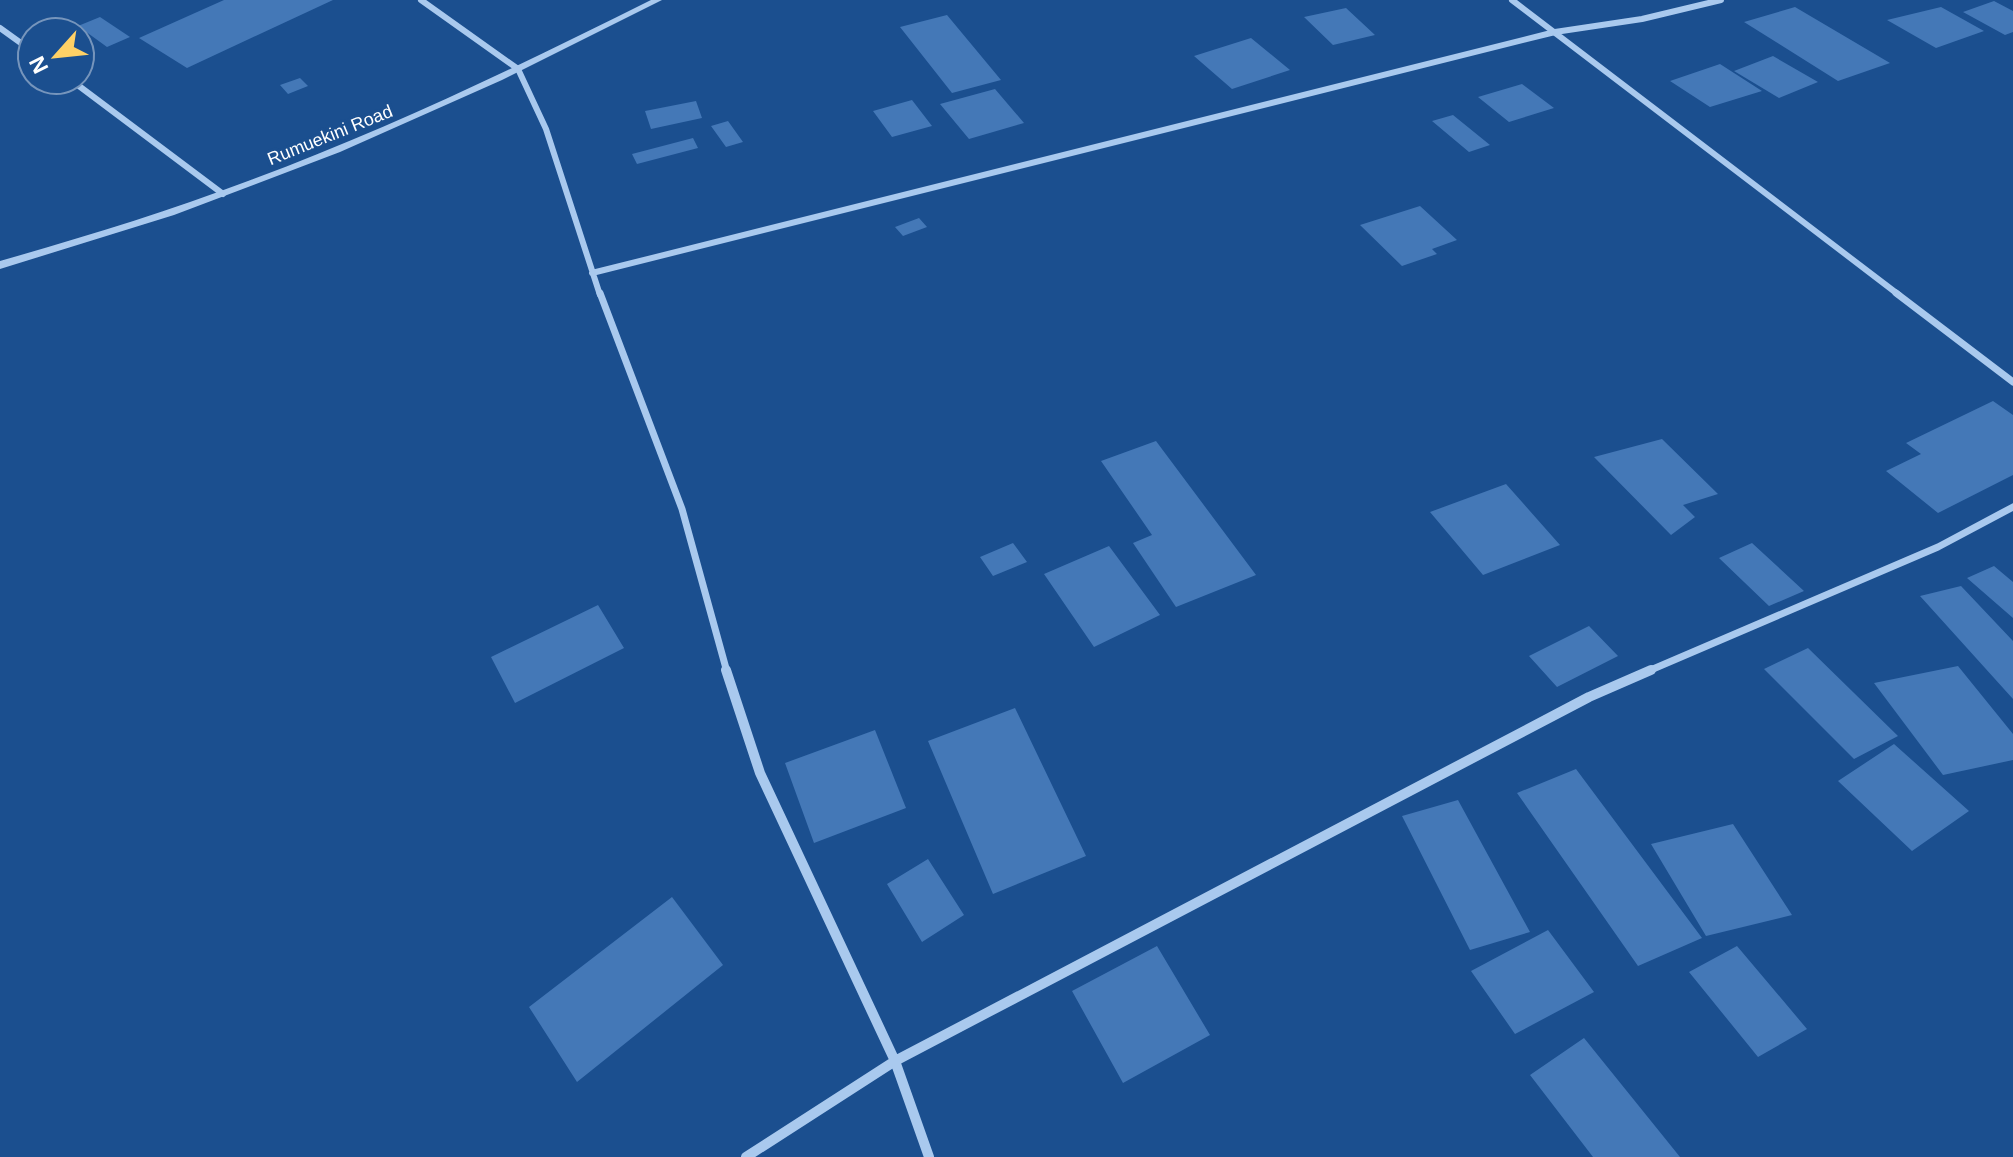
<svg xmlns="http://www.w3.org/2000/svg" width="2013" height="1157" font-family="Arial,sans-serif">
	<rect width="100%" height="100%" fill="#1b4f8f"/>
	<!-- building -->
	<path fill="#4478b7" d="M 224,0 L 333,0 L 187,68 L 139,38 Z
		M 1994,1 L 2013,11 L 2013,32 L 2005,35 L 1963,12 Z
		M 1795,7 L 1890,63 L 1838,81 L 1744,22 Z
		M 1941,7 L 1984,31 L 1936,48 L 1887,20 Z
		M 1346,8 L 1375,35 L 1333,45 L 1304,17 Z
		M 947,15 L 1001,80 L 952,93 L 900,27 Z
		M 100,17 L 130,37 L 107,47 L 78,26 Z
		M 1251,38 L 1290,70 L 1232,89 L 1194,56 Z
		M 1773,56 L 1818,82 L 1779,98 L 1734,71 Z
		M 1720,64 L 1762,91 L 1710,107 L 1670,81 Z
		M 300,78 L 308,86 L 288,94 L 280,85 Z
		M 1522,84 L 1554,108 L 1509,122 L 1478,97 Z
		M 995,89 L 1024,123 L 969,139 L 940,104 Z
		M 912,100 L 932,126 L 892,137 L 873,111 Z
		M 696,101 L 702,118 L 651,129 L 645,111 Z
		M 1453,115 L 1490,145 L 1469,152 L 1432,121 Z
		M 728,121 L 743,142 L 726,147 L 711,126 Z
		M 693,138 L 698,148 L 637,164 L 632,154 Z
		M 1420,206 L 1457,240 L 1432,249 L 1437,254 L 1402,266 L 1360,225 Z
		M 919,218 L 927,227 L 903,236 L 895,227 Z
		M 1993,401 L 2013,415 L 2013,475 L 1938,513 L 1886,471 L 1921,454 L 1906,443 Z
		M 1662,439 L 1718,494 L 1683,505 L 1695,517 L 1671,535 L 1594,457 Z
		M 1156,441 L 1256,575 L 1176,607 L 1133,543 L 1152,535 L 1101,461 Z
		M 1506,484 L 1560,545 L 1483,575 L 1430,512 Z
		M 1013,543 L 1027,562 L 993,576 L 980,557 Z
		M 1752,543 L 1804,591 L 1769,606 L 1719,558 Z
		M 1109,546 L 1160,615 L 1094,647 L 1044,574 Z
		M 1994,566 L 2013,582 L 2013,618 L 1967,578 Z
		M 1961,586 L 2013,641 L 2013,699 L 1920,596 Z
		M 598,605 L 624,648 L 515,703 L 491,657 Z
		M 1589,626 L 1618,656 L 1557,687 L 1529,656 Z
		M 1808,648 L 1898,736 L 1854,759 L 1764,669 Z
		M 1958,666 L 2013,734 L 2013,760 L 1943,775 L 1874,683 Z
		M 1015,708 L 1086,856 L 993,894 L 928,741 Z
		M 875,730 L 906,808 L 814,843 L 785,763 Z
		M 1894,744 L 1969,811 L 1912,851 L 1838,781 Z
		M 1576,769 L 1702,938 L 1638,966 L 1517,793 Z
		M 1458,800 L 1530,932 L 1470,950 L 1402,816 Z
		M 1733,824 L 1792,915 L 1706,936 L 1651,844 Z
		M 928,859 L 964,915 L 922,942 L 887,884 Z
		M 672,897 L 723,965 L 577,1082 L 529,1007 Z
		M 1548,930 L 1594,992 L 1515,1034 L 1471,971 Z
		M 1157,946 L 1210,1035 L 1123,1083 L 1072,991 Z
		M 1737,946 L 1807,1029 L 1758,1057 L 1689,972 Z
		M 1584,1038 L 1680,1157 L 1593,1157 L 1530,1075 Z"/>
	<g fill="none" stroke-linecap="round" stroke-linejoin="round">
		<!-- minor-far2 -->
		<path stroke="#a9c9ee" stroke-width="6" d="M 421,0 L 518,69 L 546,129 L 600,295
			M 1512,0 L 1899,295
			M 0,28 L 32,51
			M 71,80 L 223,194
			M 592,273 L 1555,32 L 1642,19 L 1721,0"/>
		<!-- minor-far1 -->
		<path stroke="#a9c9ee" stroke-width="7" d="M 600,293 L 682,509 L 727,672
			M 1896,293 L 2013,382
			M 1646,672 L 1938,547 L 2013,507"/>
		<!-- minor -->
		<path stroke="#a9c9ee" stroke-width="10" d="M 726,670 L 760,773 L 895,1061 L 929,1157
			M 746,1157 L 895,1061 L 1589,697 L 1651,670"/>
		<!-- tertiary -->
		<path fill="#a9c9ee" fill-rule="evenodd" d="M 651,0 L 662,0 L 502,80 L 340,152 L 174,215 L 0,269 L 0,261 C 84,237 166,212 248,181 C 386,130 519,66 651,0 Z"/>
	</g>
	<g text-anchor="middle" stroke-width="6" stroke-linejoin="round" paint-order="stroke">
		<!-- far-street labels -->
		<g font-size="18" fill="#fff" stroke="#1b4f8f">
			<text transform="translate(330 135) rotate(-22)" y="6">Rumuekini Road</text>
		</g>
	</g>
	<!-- north arrow -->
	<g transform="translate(56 56) rotate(243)"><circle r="38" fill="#1b4f8f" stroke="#7695bc" stroke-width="2"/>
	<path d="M0-6L14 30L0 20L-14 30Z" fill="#ffd166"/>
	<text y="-12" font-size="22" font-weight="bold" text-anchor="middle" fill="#ffffff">N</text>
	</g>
</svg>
